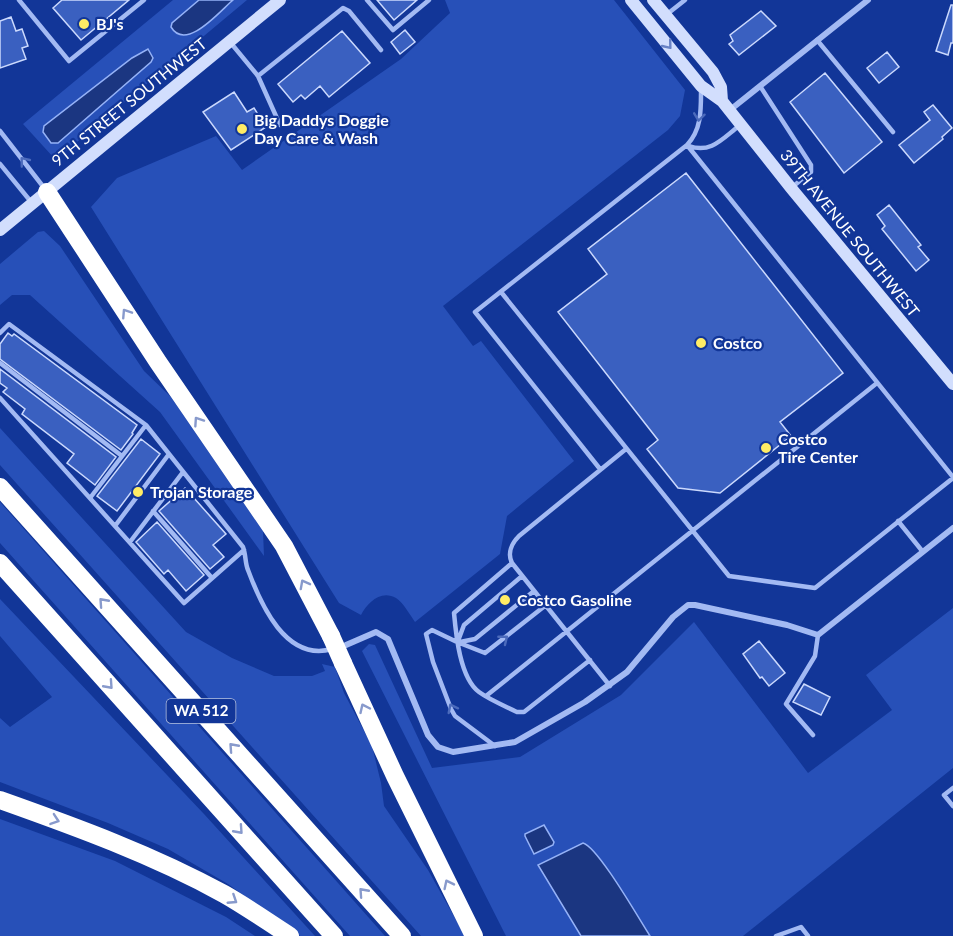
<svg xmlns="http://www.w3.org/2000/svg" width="953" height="936" font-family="Lato,sans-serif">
	<rect width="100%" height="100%" fill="#123698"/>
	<!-- green -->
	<path fill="#2750b8" d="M 173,0 L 247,0 L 59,157 L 54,158 L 23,124 Z
		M 445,0 L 614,0 L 685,90 L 680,116 L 668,130 L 443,306 L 473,346 L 481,341 L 574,461 L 507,516 L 500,554 L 415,622 C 410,615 403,602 396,598 C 381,589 367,603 361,615 L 339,603 L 91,207 L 117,178 L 216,136 L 242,170 L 401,59 L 450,13 Z
		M 44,231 L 60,246 L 144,371 L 171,397 L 263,531 L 264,556 L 160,412 L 30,295 L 12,295 L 0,305 L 0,264 L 38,232 Z
		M 0,428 L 186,632 L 232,658 L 274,676 L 312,676 L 325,671 L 322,664 L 335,667 L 344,693 L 372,746 L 381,783 L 384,806 L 428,870 L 465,936 L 421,936 L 0,465 Z
		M 0,502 L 385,936 L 350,936 L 0,543 Z
		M 0,599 L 204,814 L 315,936 L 300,936 L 228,884 L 168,849 L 108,823 L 0,782 L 0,718 L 10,727 L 52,697 L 0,636 Z
		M 953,608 L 953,768 L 743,936 L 506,936 L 362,651 L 369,644 L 375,645 L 432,768 L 520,757 L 621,695 L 694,622 L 808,773 L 892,710 L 866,675 Z
		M 0,819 L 115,861 L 226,917 L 255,936 L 0,936 Z"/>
	<!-- water -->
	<path fill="#1b3681" stroke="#95b2f7" stroke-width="1.5" d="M 199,0 L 233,0 C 220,11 186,52 171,27 L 172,23 Z
		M 148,49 L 153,58 L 151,62 L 58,143 L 51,143 L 43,132 L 44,126 L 132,58 Z
		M 544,825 L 554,842 L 553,845 L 534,854 L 525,836 L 525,834 Z
		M 583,843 C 598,847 639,919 650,936 L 581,936 L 538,865 Z"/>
	<!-- building -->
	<path fill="#3a60c0" stroke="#cbd9fd" stroke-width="1.5" d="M 62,0 L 129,0 L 81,40 L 53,8 Z
		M 377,0 L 417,0 L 394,20 Z
		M 951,5 L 953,5 L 953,43 L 951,43 L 948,55 L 936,51 Z
		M 761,11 L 776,26 L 739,55 L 729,44 L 733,41 L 730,35 Z
		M 11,17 L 16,31 L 22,29 L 28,46 L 22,48 L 26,59 L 0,68 L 0,21 Z
		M 405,30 L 415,42 L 400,54 L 391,42 Z
		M 342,31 L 370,63 L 329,97 L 320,86 L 305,99 L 301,95 L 293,102 L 278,84 Z
		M 887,52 L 899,67 L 879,83 L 867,68 Z
		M 825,73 L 882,142 L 844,173 L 790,102 Z
		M 234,92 L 247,112 L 254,108 L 266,127 L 231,150 L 203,112 Z
		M 933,105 L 952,128 L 942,137 L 943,139 L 914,163 L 899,145 L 930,120 L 924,112 Z
		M 686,173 L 843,373 L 780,422 L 791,436 L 720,493 L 678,488 L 647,449 L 658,440 L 558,312 L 607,274 L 588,249 Z
		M 889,205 L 921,245 L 918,247 L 929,260 L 916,271 L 882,229 L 885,226 L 877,215 Z
		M 8,333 L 12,336 L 14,334 L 137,425 L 132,433 L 133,434 L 121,450 L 0,359 L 0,344 Z
		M 0,369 L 116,457 L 95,485 L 67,463 L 74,454 L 22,414 L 25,409 L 3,392 L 7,388 L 0,383 Z
		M 141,439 L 160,454 L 117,511 L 97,496 Z
		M 185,488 L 226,534 L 213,545 L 224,557 L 210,569 L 159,511 Z
		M 157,522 L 204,575 L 186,591 L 168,570 L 164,574 L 136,542 Z
		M 759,641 L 785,673 L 769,686 L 762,677 L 760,678 L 743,654 Z
		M 804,684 L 830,697 L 821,715 L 793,702 Z"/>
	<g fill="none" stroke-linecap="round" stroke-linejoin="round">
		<!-- service -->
		<path stroke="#a3baf3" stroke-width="4.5" d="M 19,0 L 69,61 L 144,0
			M 367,0 L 393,30 L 429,0
			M 666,15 L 685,0
			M 817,40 L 893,132
			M 230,42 L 258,76 L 343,8 L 349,11 L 381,50
			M 258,76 L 280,125
			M 760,86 L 811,165 L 811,172 L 791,188
			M 0,131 L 45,189
			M 687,145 L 953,477
			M 689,146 C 711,154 723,138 739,126
			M 0,164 L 32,203
			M 501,292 L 729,576 L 815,588 L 953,478
			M 0,333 L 9,324 L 146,425 L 243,547 C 246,555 245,563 248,570 C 261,605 286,662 332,649
			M 0,363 L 122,456
			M 0,398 L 184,603 L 244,550
			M 600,469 L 475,312 L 687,145 C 702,129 701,109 701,88
			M 90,498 L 146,425
			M 153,511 L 212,578
			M 898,521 L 923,552
			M 115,526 L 169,454
			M 130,542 L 183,472
			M 512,563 L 454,613 C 456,635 460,678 479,692 C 490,700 505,706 517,712 L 524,712 L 590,660
			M 458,641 L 464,625 L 522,576
			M 460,642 L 475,639 L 534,591
			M 610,686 L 512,563 C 507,553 512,543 519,536 L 626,449
			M 486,696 L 877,383
			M 813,735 L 786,704 L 815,656 L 818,635
			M 495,746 L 455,716 L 451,709 L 433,662 L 426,634 L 432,630 L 457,642 L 485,653 L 546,605
			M 953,788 L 944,795 L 953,806
			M 776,936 L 801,927 L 808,936"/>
		<!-- minor -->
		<path stroke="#a3baf3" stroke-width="6" d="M 730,110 L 868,0
			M 346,645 L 376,632 L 388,639 L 428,735 L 438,747 L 453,752 L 515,742 L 585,702 L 627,672 L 673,617 L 688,605 L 695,605 L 787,625 L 818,635 L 953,528"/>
		<!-- secondary -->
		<path stroke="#d2defd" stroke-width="12" d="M 631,0 L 701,86 L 722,101 L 791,188 L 953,384
			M 653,0 L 713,72 L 721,87 L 722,101
			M 0,230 L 280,0"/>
		<!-- motorway -->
		<path stroke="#fff" stroke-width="18" d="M 47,192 L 158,362 L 284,546 L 331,636
			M 0,487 L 402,936
			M 0,563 L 334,936
			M 343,663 L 395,776 L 474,936
			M 0,800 C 76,827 153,855 224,894 C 247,907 268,922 290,936"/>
		<!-- motorway-bridge -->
		<path stroke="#fff" stroke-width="18" d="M 331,636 L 343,663"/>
	</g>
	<!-- one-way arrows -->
	<defs><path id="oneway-chevron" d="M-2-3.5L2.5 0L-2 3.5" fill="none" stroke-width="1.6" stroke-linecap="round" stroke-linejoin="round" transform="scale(1.5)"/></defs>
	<use stroke="#6882c5" href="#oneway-chevron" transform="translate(668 45) rotate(51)"/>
	<g stroke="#4c6bbc">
		<use href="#oneway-chevron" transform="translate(699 117) rotate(97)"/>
		<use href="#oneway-chevron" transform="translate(24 161) rotate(-129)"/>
		<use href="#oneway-chevron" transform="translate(504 639) rotate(-39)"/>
		<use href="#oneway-chevron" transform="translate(452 708) rotate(-117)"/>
	</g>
	<g stroke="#889acc">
		<use href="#oneway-chevron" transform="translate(126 313) rotate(-123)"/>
		<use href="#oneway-chevron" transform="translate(198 421) rotate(-124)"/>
		<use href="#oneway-chevron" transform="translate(304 584) rotate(-118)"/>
		<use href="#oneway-chevron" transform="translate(103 602) rotate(-132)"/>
		<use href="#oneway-chevron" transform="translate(109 685) rotate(48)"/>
		<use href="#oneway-chevron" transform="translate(364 708) rotate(-115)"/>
		<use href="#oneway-chevron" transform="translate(233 747) rotate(-132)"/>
		<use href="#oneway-chevron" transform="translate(55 820) rotate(19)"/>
		<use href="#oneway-chevron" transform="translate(239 830) rotate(48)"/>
		<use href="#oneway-chevron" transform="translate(448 884) rotate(-116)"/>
		<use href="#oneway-chevron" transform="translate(363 892) rotate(-132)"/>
		<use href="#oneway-chevron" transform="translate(233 900) rotate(33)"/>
	</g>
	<!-- markers -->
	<g fill="#ffec65" stroke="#123698" stroke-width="2">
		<circle cx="84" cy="24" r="6"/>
		<circle cx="242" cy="129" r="6"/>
		<circle cx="701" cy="343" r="6"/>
		<circle cx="766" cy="448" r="6"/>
		<circle cx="138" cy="492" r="6"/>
		<circle cx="505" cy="600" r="6"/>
	</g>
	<g text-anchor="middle" stroke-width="4.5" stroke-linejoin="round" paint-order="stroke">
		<!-- shield labels -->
		<rect fill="#123698" stroke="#b8c3e0" stroke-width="1.5" x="166.5" y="699" width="69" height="24" rx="4.5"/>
		<g font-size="15" font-weight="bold" fill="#fff">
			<text x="201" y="716">WA 512</text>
		</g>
		<!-- poi labels -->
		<g font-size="16" font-weight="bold" fill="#fff" stroke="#123698" text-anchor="start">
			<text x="96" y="30">BJ's</text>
			<text x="254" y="126">Big Daddys Doggie<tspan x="254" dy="18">Day Care &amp; Wash</tspan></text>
			<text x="713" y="349">Costco</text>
			<text x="778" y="445">Costco<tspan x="778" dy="18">Tire Center</tspan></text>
			<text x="150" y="498">Trojan Storage</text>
			<text x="517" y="606">Costco Gasoline</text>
		</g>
		<!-- street labels -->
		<g font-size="16" fill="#fff" stroke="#123698">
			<text transform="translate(129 102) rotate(-39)" y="6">9TH STREET SOUTHWEST</text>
			<text transform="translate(850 233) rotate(51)" y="6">39TH AVENUE SOUTHWEST</text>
		</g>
	</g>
</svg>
